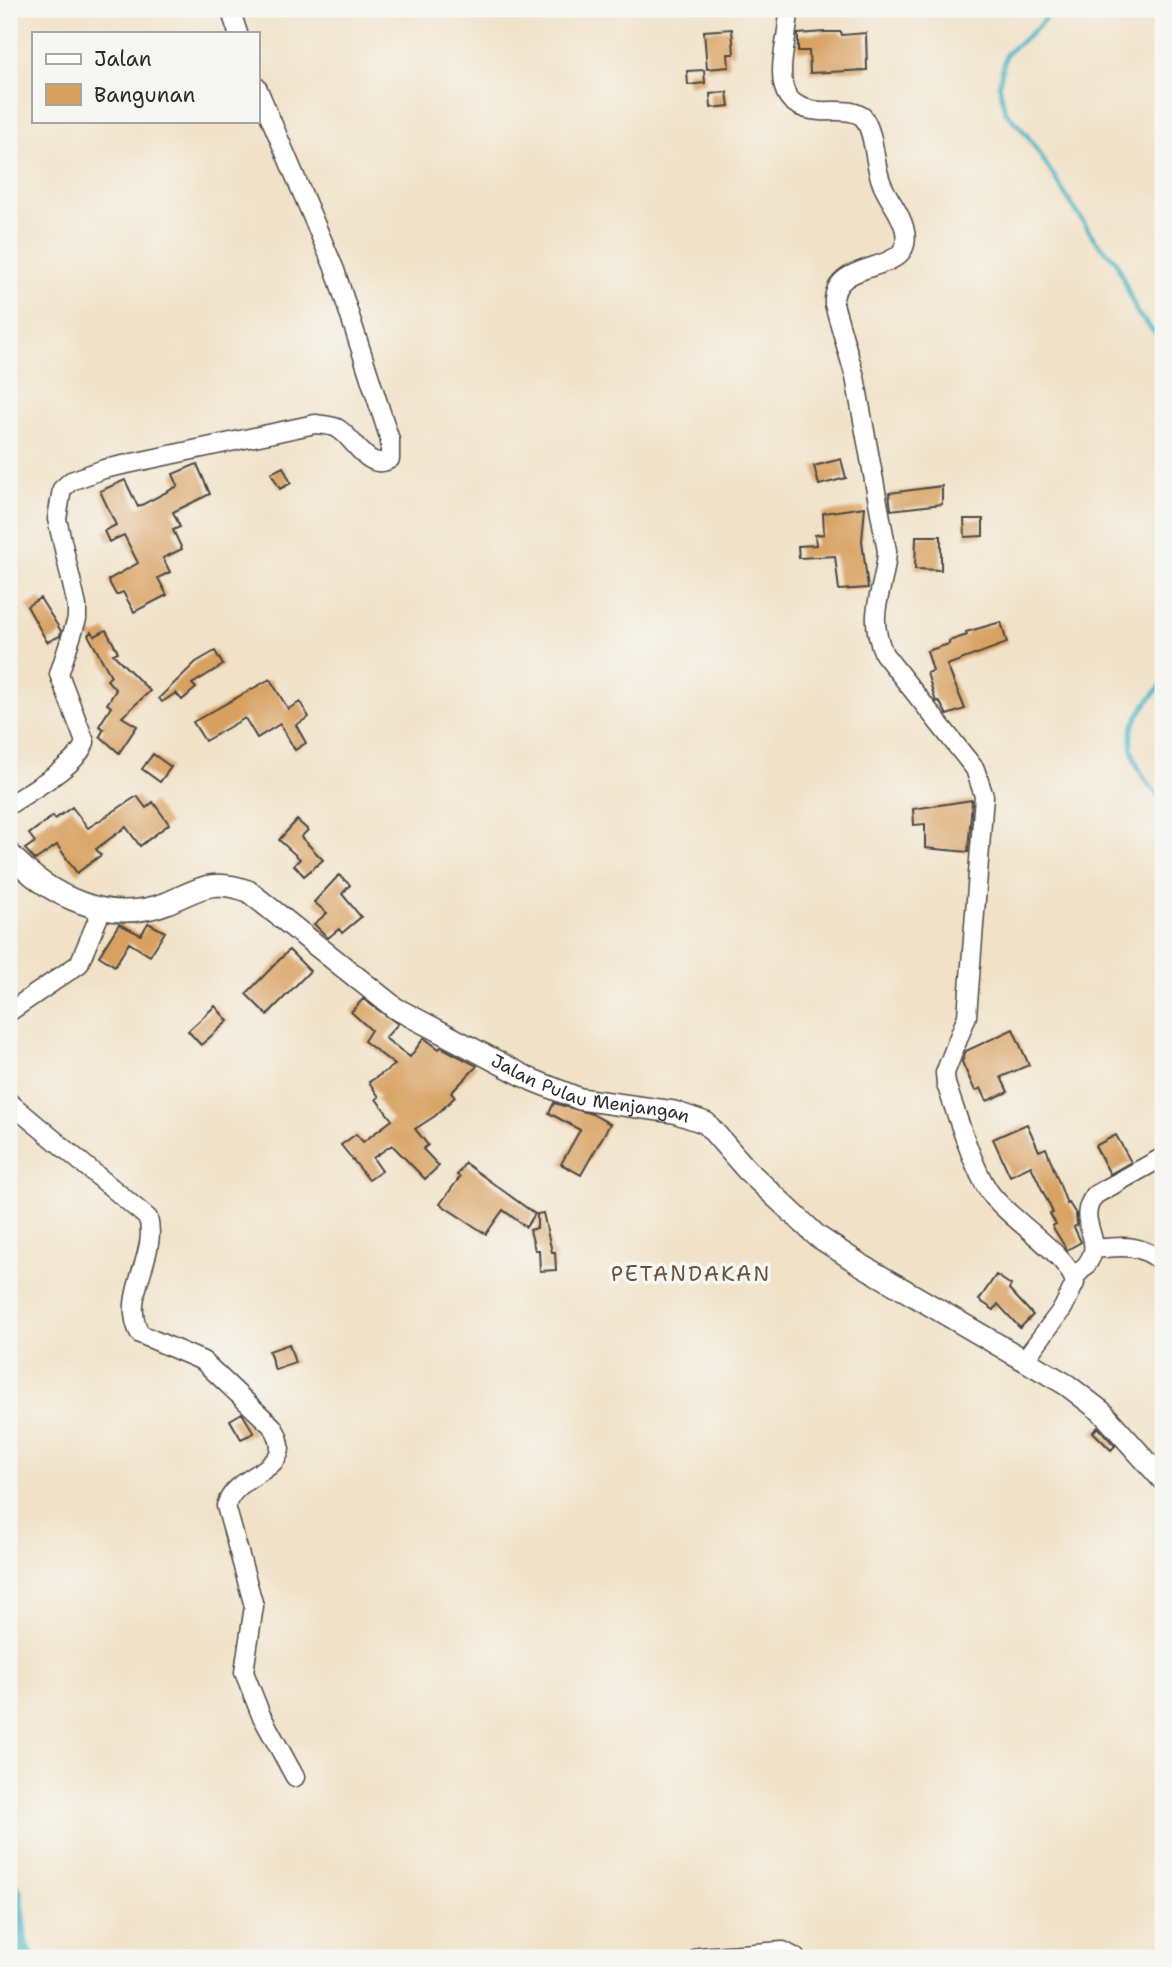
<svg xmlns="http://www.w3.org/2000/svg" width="1172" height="1967" font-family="'Shantell Sans',sans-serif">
	<rect width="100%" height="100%" fill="#f6f6f2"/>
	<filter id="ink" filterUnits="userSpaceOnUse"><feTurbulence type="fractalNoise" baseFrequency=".0143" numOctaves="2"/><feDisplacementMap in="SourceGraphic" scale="14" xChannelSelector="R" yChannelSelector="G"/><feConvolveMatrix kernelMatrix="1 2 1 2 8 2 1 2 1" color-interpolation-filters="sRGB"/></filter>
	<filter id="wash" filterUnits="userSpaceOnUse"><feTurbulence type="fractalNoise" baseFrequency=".00686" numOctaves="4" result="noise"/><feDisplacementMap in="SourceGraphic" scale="28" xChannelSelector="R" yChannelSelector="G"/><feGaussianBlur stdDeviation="1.57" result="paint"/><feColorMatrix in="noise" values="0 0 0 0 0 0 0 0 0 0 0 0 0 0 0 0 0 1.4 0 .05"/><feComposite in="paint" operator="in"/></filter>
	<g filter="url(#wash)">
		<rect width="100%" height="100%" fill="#f1e2c7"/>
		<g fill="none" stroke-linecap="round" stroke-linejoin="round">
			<!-- stream -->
			<path stroke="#47b3c4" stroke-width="4.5" d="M 1053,9 L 1036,29 L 1006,54 L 999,84 L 1005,111 L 1027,135 L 1095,240 L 1116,261 L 1137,313 L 1163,342
				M 1163,683 C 1153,695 1132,719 1131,735 C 1129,759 1146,785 1163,799"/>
			<!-- river -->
			<path stroke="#47b3c4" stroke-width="28" d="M 9,1894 L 15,1948 L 21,1958"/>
		</g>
		<g id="blocks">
			<!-- building -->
			<path fill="#d8a160" d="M 732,29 L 734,54 L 728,54 L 729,67 L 707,69 L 704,31 Z
				M 825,32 L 841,32 L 842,35 L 866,33 L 867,70 L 810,73 L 809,51 L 798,51 L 798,34 Z
				M 704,70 L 705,83 L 688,85 L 687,71 Z
				M 727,92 L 729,106 L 711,108 L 710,94 Z
				M 841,459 L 846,478 L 819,485 L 814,466 Z
				M 197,464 L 210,494 L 173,512 L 180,527 L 173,530 L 182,549 L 163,558 L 170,572 L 158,578 L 167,595 L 134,612 L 123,592 L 116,595 L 108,580 L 138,563 L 124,535 L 109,542 L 104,531 L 116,525 L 100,491 L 125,480 L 138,507 L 178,486 L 173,474 Z
				M 283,467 L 291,483 L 280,489 L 271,473 Z
				M 942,486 L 942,504 L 891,510 L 889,493 Z
				M 865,507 L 862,541 L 868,588 L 839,590 L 835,556 L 799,558 L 798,546 L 816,545 L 815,535 L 824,534 L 823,513 Z
				M 964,519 L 983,519 L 983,536 L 965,537 Z
				M 916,536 L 941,536 L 941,570 L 915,569 Z
				M 40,598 L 61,631 L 60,636 L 47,642 L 27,606 Z
				M 1001,622 L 1007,643 L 947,665 L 965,709 L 947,715 L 939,701 L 936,702 L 927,673 L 933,671 L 927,651 L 949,644 L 949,641 L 967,635 L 966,632 Z
				M 106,630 L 118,652 L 113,654 L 150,691 L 122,717 L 137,726 L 119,753 L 100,736 L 104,729 L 99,726 L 111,707 L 107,704 L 116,690 L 107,680 L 111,676 L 88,635 L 91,632 L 95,636 Z
				M 215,651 L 223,665 L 192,684 L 196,688 L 182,700 L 176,693 L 162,702 L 159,698 L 196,662 Z
				M 270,679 L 288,709 L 300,702 L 309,717 L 296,725 L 306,743 L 295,750 L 280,724 L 257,738 L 245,718 L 205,741 L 193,722 Z
				M 153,754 L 171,767 L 160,782 L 142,769 Z
				M 137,796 L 146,808 L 153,802 L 169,824 L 140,846 L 126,827 L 96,849 L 101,855 L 77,873 L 57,845 L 35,860 L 25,849 L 35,842 L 29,834 L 53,816 L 55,819 L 72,807 L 88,828 Z
				M 972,800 L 968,852 L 925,848 L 925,824 L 914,825 L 913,809 Z
				M 297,820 L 308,830 L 301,837 L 323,860 L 304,876 L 294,865 L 300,859 L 279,840 Z
				M 339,875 L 350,885 L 342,894 L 361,917 L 342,933 L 339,929 L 328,938 L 314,924 L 327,913 L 314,902 Z
				M 148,923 L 165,932 L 150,956 L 129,943 L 115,966 L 99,956 L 119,924 L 141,935 Z
				M 289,950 L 310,971 L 267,1015 L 246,994 Z
				M 363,999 L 398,1024 L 385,1038 L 410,1057 L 424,1038 L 439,1049 L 441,1047 L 477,1066 L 451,1093 L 455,1097 L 435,1116 L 415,1129 L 428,1145 L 423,1149 L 439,1166 L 425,1179 L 392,1145 L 373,1158 L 382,1171 L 369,1180 L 341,1145 L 356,1134 L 363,1142 L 392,1120 L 376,1099 L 379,1097 L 369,1082 L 395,1065 L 364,1041 L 371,1030 L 351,1012 Z
				M 215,1006 L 228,1021 L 201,1045 L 188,1031 Z
				M 1013,1029 L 1029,1065 L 1001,1077 L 1008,1092 L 987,1101 L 981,1088 L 975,1091 L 962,1062 L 966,1051 Z
				M 554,1103 L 592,1114 L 610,1124 L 581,1175 L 561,1164 L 580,1130 L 549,1113 Z
				M 1027,1124 L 1039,1151 L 1046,1148 L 1067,1204 L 1069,1203 L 1076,1214 L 1077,1225 L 1074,1227 L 1081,1242 L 1067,1250 L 1052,1226 L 1056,1224 L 1050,1214 L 1053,1213 L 1031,1166 L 1010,1176 L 993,1139 Z
				M 1116,1135 L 1131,1162 L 1110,1174 L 1095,1146 Z
				M 465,1163 L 535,1214 L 526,1227 L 503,1210 L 486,1234 L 440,1204 L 460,1177 L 457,1175 Z
				M 543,1213 L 552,1252 L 555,1252 L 556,1270 L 540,1271 L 539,1250 L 535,1250 L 530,1230 L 537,1228 L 537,1214 Z
				M 996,1275 L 1011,1285 L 1009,1289 L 1033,1315 L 1020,1328 L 998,1304 L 994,1310 L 979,1300 Z
				M 289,1344 L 295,1363 L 275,1370 L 269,1351 Z
				M 242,1413 L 254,1433 L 241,1439 L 230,1420 Z
				M 1098,1427 L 1115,1446 L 1111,1450 L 1093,1432 Z"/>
		</g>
	</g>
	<g filter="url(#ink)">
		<use href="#blocks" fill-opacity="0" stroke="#494642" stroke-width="2"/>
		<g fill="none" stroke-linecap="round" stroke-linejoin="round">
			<defs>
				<path id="minor" d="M 230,9 L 238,33
					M 789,9 C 789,48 760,107 820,111 C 835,112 850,108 863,117 C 876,136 873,162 882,184 C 888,199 900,212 904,227 C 919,280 832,253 834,304 L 855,377 L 887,551 C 885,593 865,611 884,654 L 975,769 L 984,796 L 967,1016 L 945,1073 L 946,1084 C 956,1112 974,1172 991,1194 C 1011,1221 1068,1254 1075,1283 L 1063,1308 L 1025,1359
					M 9,805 C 29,791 79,765 85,742 L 59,674 L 77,619 L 77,606 L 57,519 L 62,489 L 71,481 L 104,469 L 315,424 C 322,425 330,425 337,428 C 354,437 368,473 390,459 L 390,440 L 335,270 L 257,87
					M 9,1012 L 79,964 L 102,909
					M 9,1102 L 148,1218 C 159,1256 119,1296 140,1334 L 203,1361 L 273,1427 C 301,1472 237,1469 226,1506 L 254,1606 L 244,1672 L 261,1715 L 295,1777
					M 1094,1249 C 1122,1246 1141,1243 1163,1263
					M 1074,1277 C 1118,1242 1070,1227 1095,1195 L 1163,1157
					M 699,1957 L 783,1951 L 796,1958"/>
				<g id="tertiary">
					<path id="s1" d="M 9,853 C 48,896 109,926 167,903 C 200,889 211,878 248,891 L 395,1008 L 532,1080 L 580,1099 L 674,1112 L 706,1123 L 747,1170 L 817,1236 L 858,1263 L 1067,1385 L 1102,1412 L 1163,1480"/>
				</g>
			</defs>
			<!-- minor casing -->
			<use href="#minor" stroke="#494642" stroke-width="21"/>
			<!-- tertiary casing -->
			<use href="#tertiary" stroke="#494642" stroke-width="24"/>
			<!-- minor -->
			<use href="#minor" stroke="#fff" stroke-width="18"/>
			<!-- tertiary -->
			<use href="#tertiary" stroke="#fff" stroke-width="21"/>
		</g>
	</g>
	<g text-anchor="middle" stroke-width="7" stroke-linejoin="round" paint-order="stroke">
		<!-- street labels -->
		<g font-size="18" fill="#2b2b2b" stroke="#f6f6f2">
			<text dy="6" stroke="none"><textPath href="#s1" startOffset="663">Jalan Pulau Menjangan</textPath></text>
		</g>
		<!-- quarter labels -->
		<g font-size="21" letter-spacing="2" fill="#68543e" stroke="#f6f6f2">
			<text x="691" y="1281">PETANDAKAN</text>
		</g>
	</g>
	<!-- margin -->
	<rect width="1172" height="1967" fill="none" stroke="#f6f6f2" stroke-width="35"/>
	<!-- legend -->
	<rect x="32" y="32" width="228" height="91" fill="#f6f6f2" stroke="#a5a5a2" stroke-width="2"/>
	<rect x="46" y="54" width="35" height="10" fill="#ffffff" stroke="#a5a5a2" stroke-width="2"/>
	<text x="94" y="66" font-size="21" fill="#2b2b2b">Jalan</text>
	<rect x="46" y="84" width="35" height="21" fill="#d8a160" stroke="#a5a5a2" stroke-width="2"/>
	<text x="94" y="102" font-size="21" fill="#2b2b2b">Bangunan</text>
</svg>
